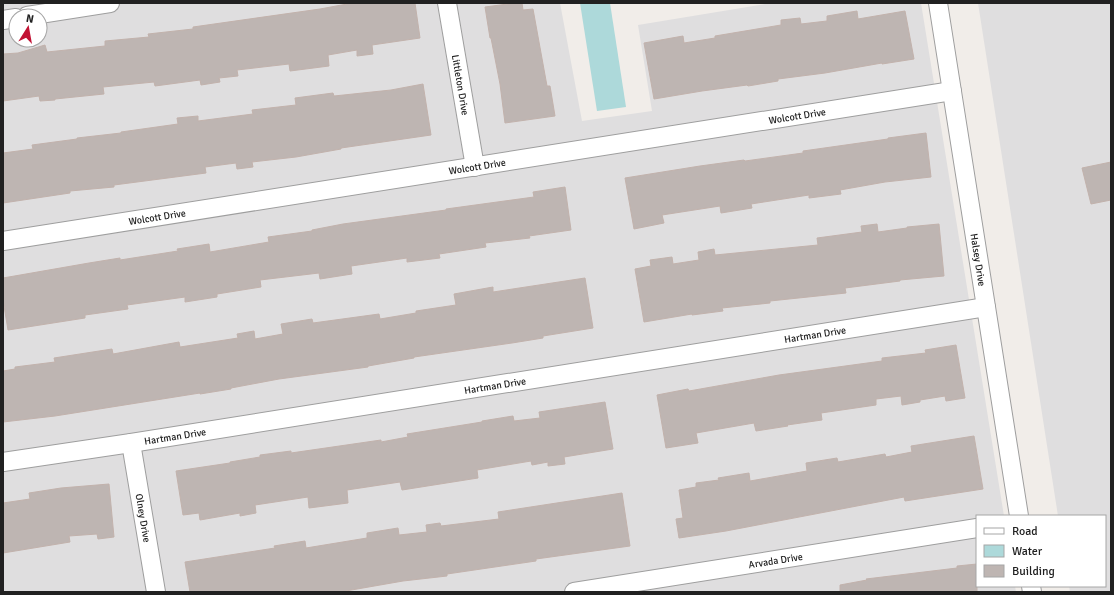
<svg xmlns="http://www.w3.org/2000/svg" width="1114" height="595" font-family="Signika,sans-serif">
	<rect width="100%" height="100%" fill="#f1ede9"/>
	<!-- residential -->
	<path fill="#dfdedf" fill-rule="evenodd" d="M 3,3 L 560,3 L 582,121 L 652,111 L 638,25 L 771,3 L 921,3 L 1004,516 L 977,516 L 977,586 L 1015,586 L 1016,592 L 3,592 ZM 16,16 L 40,16 L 40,40 L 16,40 Z
		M 978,3 L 1111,3 L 1111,592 L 1070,592 L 1069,586 L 1105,586 L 1105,516 L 1058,516 Z"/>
	<!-- water -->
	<path fill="#add9da" d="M 580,3 L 610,3 L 626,107 L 597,111 Z"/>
	<!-- building -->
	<path fill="#beb5b2" stroke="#c2b2ac" d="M 346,3 L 415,3 L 420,38 L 372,45 L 373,54 L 357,56 L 357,50 L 328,55 L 329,66 L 290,71 L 289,64 L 237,70 L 238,76 L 219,78 L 220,82 L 201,85 L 200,80 L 155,86 L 154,82 L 103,87 L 104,94 L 55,99 L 55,100 L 40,101 L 39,96 L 3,101 L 3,54 L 18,53 L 45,45 L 47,52 L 105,46 L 105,41 L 149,37 L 148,34 L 193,29 L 193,27 L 320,9 L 347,4 Z
		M 515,3 L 522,3 L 523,10 L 533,9 L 547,86 L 550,86 L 555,116 L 505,123 L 500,84 L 491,38 L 490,38 L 485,7 Z
		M 857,11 L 858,19 L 905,11 L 914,59 L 882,64 L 882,63 L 825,73 L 778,79 L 778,81 L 748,86 L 747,85 L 702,91 L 654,99 L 644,43 L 683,36 L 684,43 L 715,38 L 715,36 L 781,25 L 781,20 L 800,18 L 801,24 L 827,21 L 827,16 Z
		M 423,84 L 431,135 L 341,148 L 341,149 L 296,157 L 252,162 L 253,167 L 237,169 L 236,163 L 205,167 L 206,173 L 114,185 L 114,187 L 70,191 L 70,193 L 3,203 L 3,153 L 33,149 L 32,145 L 77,139 L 77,138 L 121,133 L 121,132 L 178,124 L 177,118 L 198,116 L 198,121 L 253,114 L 252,110 L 296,105 L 295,98 L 333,93 L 334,96 L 391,90 Z
		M 926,133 L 931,177 L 885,182 L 840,190 L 841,194 L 809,198 L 809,195 L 751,204 L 752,208 L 721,213 L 720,206 L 662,215 L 664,223 L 634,229 L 625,178 L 700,166 L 744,160 L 745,161 L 803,153 L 803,151 L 888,139 L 888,138 Z
		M 1111,162 L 1111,200 L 1091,204 L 1082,168 Z
		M 565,187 L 571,230 L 529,236 L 530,238 L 485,243 L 486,247 L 439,254 L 440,258 L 407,262 L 407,258 L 351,266 L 352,274 L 320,279 L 319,273 L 260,280 L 261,287 L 217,294 L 217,297 L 185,302 L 185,297 L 127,305 L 128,309 L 85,315 L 85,318 L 8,330 L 3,300 L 3,278 L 89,263 L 120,258 L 120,260 L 178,251 L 177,249 L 209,244 L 210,252 L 269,242 L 268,237 L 312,231 L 312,230 L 343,224 L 446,210 L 446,209 L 534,197 L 533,192 Z
		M 877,224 L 878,232 L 907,228 L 907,227 L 939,224 L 944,276 L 900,280 L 900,281 L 845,288 L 846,293 L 770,301 L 770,303 L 722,308 L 723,311 L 692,315 L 692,314 L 644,322 L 635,269 L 651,266 L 650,260 L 672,257 L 673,264 L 699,260 L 698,252 L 714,249 L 715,255 L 818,245 L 817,238 L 862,232 L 861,226 Z
		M 585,278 L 593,328 L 543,336 L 543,338 L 512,343 L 414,357 L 414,358 L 368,366 L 368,367 L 279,379 L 231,388 L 231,389 L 200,394 L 200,393 L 55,416 L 3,422 L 3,371 L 15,369 L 15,367 L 55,362 L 54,358 L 112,349 L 113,354 L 179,342 L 180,347 L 238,338 L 237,334 L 254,331 L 255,339 L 283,334 L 281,324 L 312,319 L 313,323 L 379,314 L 380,319 L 416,313 L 416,311 L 456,305 L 454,294 L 493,287 L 493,292 Z
		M 956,345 L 965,398 L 946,401 L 945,396 L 920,400 L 920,402 L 902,405 L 901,396 L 876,399 L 876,405 L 821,413 L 822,420 L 787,425 L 788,426 L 756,431 L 754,423 L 696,433 L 698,443 L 666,448 L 657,395 L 688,389 L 689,391 L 779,375 L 882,361 L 882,358 L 926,353 L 925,350 Z
		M 605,402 L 613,449 L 564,457 L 565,464 L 548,466 L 548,462 L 532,465 L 531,461 L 477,470 L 478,478 L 402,490 L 400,482 L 347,490 L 348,503 L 309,508 L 308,497 L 255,505 L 256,513 L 240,516 L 240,513 L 200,520 L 199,513 L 183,515 L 176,471 L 230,463 L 230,462 L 260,457 L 260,455 L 291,451 L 291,453 L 381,440 L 381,442 L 408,437 L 407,434 L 482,422 L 482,421 L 513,416 L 514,421 L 540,418 L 539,412 Z
		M 974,436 L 983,489 L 905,501 L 904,497 L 726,531 L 679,538 L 676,519 L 683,518 L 679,490 L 696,487 L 696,483 L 719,480 L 718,478 L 749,473 L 750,481 L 807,471 L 806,463 L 837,458 L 838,462 L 885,454 L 886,457 L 912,452 L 911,446 Z
		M 109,484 L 114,537 L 98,539 L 97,534 L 69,536 L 70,542 L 3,553 L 3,503 L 30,499 L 29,493 L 61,488 Z
		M 622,493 L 630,546 L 536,559 L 536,561 L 447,574 L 447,576 L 403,581 L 340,592 L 190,592 L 185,562 L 275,548 L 274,546 L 305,541 L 306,548 L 367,538 L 367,533 L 398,528 L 399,535 L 427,532 L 426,525 L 440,523 L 441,526 L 499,519 L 498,512 Z
		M 977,564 L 977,592 L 840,592 L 840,585 L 867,580 L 866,579 L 957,568 L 957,566 Z"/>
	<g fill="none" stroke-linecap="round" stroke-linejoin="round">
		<defs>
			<g id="street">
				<path id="s1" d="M 447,3 L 475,167"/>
				<path id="s2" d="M 938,3 L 1019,516"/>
				<path d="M 27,16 L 110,3"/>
				<path d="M 3,20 L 16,18"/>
				<path id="s3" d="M 3,241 L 952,91"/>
				<path id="s4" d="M 131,443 L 156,592"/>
				<path id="s5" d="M 3,462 L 131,443 L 986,307"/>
				<path d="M 1031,586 L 1032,592"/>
				<path id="s6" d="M 574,592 L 977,528"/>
			</g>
		</defs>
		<!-- street casing -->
		<use href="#street" stroke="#9e9e9e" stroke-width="20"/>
		<!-- street -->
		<use href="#street" stroke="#fff" stroke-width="18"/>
	</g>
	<g text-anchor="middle" stroke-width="3" stroke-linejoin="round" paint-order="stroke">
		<!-- street labels -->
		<g font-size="10" fill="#212121" stroke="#fff">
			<text dy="4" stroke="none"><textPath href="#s1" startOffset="83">Littleton Drive</textPath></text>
			<text dy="4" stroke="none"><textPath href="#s3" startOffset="804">Wolcott Drive</textPath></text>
			<text dy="4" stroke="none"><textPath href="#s3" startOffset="480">Wolcott Drive</textPath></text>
			<text dy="4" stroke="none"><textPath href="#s3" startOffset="156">Wolcott Drive</textPath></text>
			<text dy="4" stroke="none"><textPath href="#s2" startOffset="260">Halsey Drive</textPath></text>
			<text dy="4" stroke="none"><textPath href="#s5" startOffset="822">Hartman Drive</textPath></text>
			<text dy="4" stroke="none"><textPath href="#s5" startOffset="498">Hartman Drive</textPath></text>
			<text dy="4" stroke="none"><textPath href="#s5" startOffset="174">Hartman Drive</textPath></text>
			<text dy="4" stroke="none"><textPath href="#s4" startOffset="76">Olney Drive</textPath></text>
			<text dy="4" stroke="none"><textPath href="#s6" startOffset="204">Arvada Drive</textPath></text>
		</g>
	</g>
	<!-- border -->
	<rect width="1114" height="595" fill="none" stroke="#212121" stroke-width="8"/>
	<!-- legend -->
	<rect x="976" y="515" width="130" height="72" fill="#ffffff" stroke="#a6a6a6"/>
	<rect x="984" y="528" width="20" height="6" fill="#ffffff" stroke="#a6a6a6"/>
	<text x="1012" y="535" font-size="12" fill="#212121">Road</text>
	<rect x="984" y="545" width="20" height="12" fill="#add9da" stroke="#a6a6a6"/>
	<text x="1012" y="555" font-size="12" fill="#212121">Water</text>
	<rect x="984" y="565" width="20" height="12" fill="#beb5b2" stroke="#a6a6a6"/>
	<text x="1012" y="575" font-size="12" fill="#212121">Building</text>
	<!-- north arrow -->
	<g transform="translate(28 28) rotate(11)"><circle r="19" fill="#ffffff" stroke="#a6a6a6"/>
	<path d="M0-3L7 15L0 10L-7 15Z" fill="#c21133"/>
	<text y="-6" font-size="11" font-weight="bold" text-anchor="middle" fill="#212121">N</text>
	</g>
</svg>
